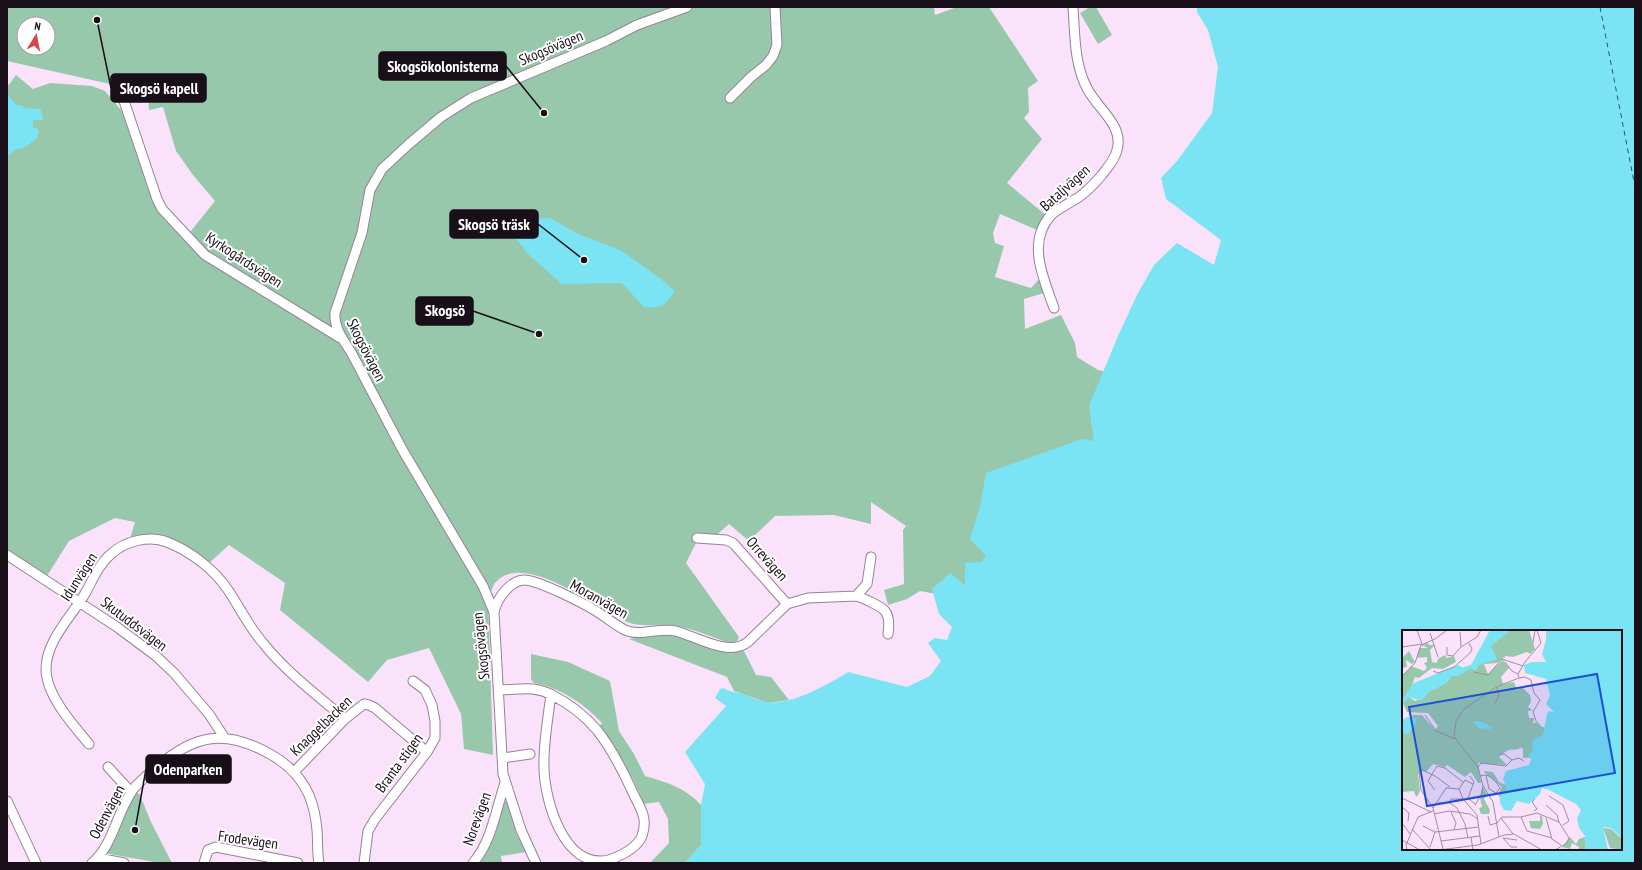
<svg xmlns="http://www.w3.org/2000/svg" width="1642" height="870" font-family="'PT Sans Narrow',sans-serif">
	<rect width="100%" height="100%" fill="#fbe2fb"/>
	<!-- green -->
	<path fill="#98c8ac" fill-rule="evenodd" d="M 7,7 L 934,7 L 935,15 L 957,7 L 989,7 L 1038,81 L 1028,88 L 1029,112 L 1024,118 L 1042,139 L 1007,183 L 1047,216 L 1037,230 L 1000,214 L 993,233 L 995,243 L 1004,246 L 995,277 L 1031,288 L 1039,279 L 1044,293 L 1024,299 L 1025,329 L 1061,315 L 1075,343 L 1077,357 L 1098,370 L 1243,401 L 1192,639 L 920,591 L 907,599 L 888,605 L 884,590 L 904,584 L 903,530 L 906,526 L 871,502 L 871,524 L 834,515 L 775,516 L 749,541 L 729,524 L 710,541 L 698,539 L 686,563 L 739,637 L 736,643 L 729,643 C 712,637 694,629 676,626 C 662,623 640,628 627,622 C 598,610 524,549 495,583 C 492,587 490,595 488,599 L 493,755 L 464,749 L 461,714 L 429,648 L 387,660 L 368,682 L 280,610 L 285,583 L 229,545 L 208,564 L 180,544 L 130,539 L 135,522 L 115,518 L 69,541 L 47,576 L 7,551 L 7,87 L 16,75 L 33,89 L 50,83 L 92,86 L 105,91 L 122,111 L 150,192 L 187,236 L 215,201 L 193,175 L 176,151 L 163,107 L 149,110 L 147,78 L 110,84 L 7,61 ZM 24,24 L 48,24 L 48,48 L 24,48 Z
		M 1090,7 L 1096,7 L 1112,35 L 1098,44 L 1080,13 Z
		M 667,633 C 692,638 718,654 744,651 L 756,675 L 771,677 L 789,700 L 768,703 L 734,691 L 727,677 L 629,639 Z
		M 531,654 L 568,662 L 610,681 L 619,731 L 634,754 L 645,776 C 666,782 686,788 701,805 L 701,845 L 685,863 L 650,863 L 669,843 L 668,819 L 659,802 L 643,804 C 634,775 617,751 598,728 L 602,723 C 583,703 561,688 534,683 L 531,679 Z
		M 136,792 L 140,795 L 151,822 L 172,863 L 160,863 L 104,853 Z
		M 502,802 L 507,802 L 517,835 L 526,852 L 501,856 L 502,863 L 477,863 Z"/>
	<!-- water -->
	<path fill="#7ae4f4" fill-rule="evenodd" d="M 1197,7 L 1635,7 L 1635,863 L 685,863 L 701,845 L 701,805 L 705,784 L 685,752 L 726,706 L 715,698 L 720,689 L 723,688 C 729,692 737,692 743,694 C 751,697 759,701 767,702 C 790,706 829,684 848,672 L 907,687 L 930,676 L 941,661 L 928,643 L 935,638 L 947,640 L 952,627 L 939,614 L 932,589 L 950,573 L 965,585 L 965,563 L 982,562 L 986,556 L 970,539 L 980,507 L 986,473 L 1082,439 L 1094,441 L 1089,406 L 1118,336 L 1137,295 L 1154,265 L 1177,243 L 1214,265 L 1221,240 L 1166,199 L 1161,178 L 1177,161 L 1212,113 L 1218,67 L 1208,30 L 1197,12 ZM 1403,631 L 1621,631 L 1621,849 L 1403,849 Z
		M 7,94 L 16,105 L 21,105 L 25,108 L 41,109 L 43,120 L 33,120 L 33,127 L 39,130 L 37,138 C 30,143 26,149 16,149 L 7,157 Z
		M 550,218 L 578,234 L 620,250 L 658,277 L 675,291 C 664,305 663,309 644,307 L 622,283 L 562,284 L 529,255 L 506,226 L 532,219 Z"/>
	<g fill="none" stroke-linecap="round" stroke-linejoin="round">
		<!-- ferry -->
		<path stroke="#2b5a61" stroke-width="1" stroke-dasharray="5 4" stroke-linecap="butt" d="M 1600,7 L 1635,187"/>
		<defs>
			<path id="minor" d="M 121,92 L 157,199 L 162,209 L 205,255 L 342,339
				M 730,98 L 751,77 L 766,65 L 773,56 L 777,45 L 775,7
				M 1054,308 C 1044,279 1026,243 1051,215 C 1059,208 1070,203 1079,197 C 1088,191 1094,184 1101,176 C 1107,168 1115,160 1117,150 C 1124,126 1099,110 1088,90 C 1074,65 1075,35 1073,7
				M 697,538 L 726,540 L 733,543 L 787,604
				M 7,555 L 117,627 L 156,656 L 174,673 L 209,714 L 224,737
				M 856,596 L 867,584 L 871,557
				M 494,612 C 497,599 509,581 524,580 C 538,580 583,603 596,611 C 606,617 615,625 625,630 C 640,637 659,627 676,631 C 697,637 729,657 748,642 L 787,604 L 808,598 L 856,596 C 863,598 881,606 885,611 C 890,617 889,627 888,634
				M 499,690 C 520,690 533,685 552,695 C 568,703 585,716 597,730 C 612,749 623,771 633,793 C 636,800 641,807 643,815 C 645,821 644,830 642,836 C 637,848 620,856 609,860 C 564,870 545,801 544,769 C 543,744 548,719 551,694
				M 89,744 C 73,725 46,695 46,669 C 46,640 73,615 86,592 C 93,579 99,564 111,554 C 125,541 149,535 167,542 C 190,551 214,569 228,590 C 240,608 249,627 263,643 C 286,672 317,695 345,719
				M 503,758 L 530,754
				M 108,767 L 131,792
				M 294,772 L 345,719 L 364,704 L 369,705 L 375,708 L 427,752
				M 7,801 L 36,863
				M 98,858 L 124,863
				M 92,863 C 114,845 117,809 135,787 C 141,780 150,773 157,767 C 195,734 225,729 270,754 C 286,763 301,777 309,795 C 313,805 316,818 317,830 C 318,841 317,853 319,863
				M 204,863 L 208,850 L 216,847 L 298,863
				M 364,863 L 368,831 L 375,819 L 427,752 L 435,738 L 435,721 L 432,705 L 425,690 L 413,681
				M 473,863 C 492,841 496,809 505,783
				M 536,863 L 521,830 L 503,774 L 494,612 L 483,586 L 467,559 L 402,449 L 351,352 C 343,340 334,328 335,313 L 362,233 L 370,190 L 382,169 L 409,144 L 441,117 L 471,98 L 606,41 L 637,25 L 687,7"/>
		</defs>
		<!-- minor casing -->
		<use href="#minor" stroke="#978097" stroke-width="11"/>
		<!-- minor -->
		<use href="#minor" stroke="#fff" stroke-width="9"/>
	</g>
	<g text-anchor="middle" stroke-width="4" stroke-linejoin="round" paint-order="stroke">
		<!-- street labels -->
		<g font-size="15" fill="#180f18" stroke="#fff">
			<text transform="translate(551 48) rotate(-23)" y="5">Skogsövägen</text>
			<text transform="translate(1065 188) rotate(-42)" y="5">Bataljvägen</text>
			<text transform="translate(244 260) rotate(33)" y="5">Kyrkogårdsvägen</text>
			<text transform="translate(366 350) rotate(63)" y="5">Skogsövägen</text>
			<text transform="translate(767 559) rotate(48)" y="5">Orrevägen</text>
			<text transform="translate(79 577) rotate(-57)" y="5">Idunvägen</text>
			<text transform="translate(599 599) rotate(29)" y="5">Moranvägen</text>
			<text transform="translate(134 624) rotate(37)" y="5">Skutuddsvägen</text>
			<text transform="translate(481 646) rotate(-96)" y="5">Skogsövägen</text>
			<text transform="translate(321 726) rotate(-44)" y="5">Knaggelbacken</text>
			<text transform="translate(399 763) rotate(-54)" y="5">Branta stigen</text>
			<text transform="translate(107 812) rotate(-62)" y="5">Odenvägen</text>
			<text transform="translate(477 819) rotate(-70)" y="5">Norevägen</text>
			<text transform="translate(248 840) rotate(8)" y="5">Frodevägen</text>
		</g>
	</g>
	<!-- overview -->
	<g transform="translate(1402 630)">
		<rect width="220" height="220" fill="#fbe2fb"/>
		<path d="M 98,0 L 127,0 L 133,19 L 128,24 L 125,22 L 111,27 L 104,26 L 95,33 L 82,34 L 86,44 L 101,30 L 107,38 L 99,47 L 101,54 L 112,52 L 115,60 L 120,57 L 128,65 L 129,72 L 126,77 L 131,80 L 126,81 L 127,88 L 132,88 L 131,94 L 135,91 L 140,97 L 158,98 L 156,126 L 121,128 L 121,119 L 117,117 L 118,119 L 106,120 L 97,127 L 105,135 L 76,133 L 79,153 L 76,153 L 69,142 L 63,147 L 45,135 L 43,137 L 31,134 L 24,142 L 20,140 L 16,144 L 18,161 L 16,165 L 14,167 L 12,161 L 0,162 L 0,96 L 8,91 L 11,85 L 20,85 L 33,100 L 36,96 L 26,83 L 5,82 L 1,73 L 7,67 L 13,71 L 21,68 L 28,61 L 44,53 L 41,48 L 72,34 ZM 26,13 L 27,15 L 33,15 L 28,20 L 30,32 L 34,33 L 37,28 L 44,25 L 44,28 L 52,26 L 54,32 L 41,39 L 30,38 L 17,48 L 13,47 L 7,64 L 0,70 L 0,47 L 9,36 L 22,41 L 25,38 L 22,33 L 25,32 L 25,27 L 15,28 L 17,18 L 26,18 L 19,15 ZM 7,21 L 13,32 L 10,34 L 4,30 L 5,37 L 0,38 L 1,27 ZM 81,141 L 91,142 L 97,152 L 104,155 L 105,159 L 98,168 L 96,164 L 100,157 ZM 81,158 L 85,164 L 82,169 L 88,180 L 87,184 L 79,184 L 77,178 L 80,177 L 78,168 ZM 138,185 L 140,186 L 141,194 L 138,199 L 129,198 L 127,191 L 138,191 ZM 201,198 L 209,199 L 220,209 L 220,220 L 208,218 ZM 168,207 L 174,214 L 177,209 L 183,207 L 184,220 L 176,220 L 177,217 L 170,213 L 168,219 L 160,217 Z" fill="#98c8ac"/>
		<path d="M 88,0 L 109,0 L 89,16 L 95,29 L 77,35 L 73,41 L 69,38 L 56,46 L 50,46 L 45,53 L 28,61 L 19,71 L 7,67 L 0,74 L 0,70 L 12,53 L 56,35 L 62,38 L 69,35 ZM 144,0 L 220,0 L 220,208 L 209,198 L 201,197 L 206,220 L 184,220 L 183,206 L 177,198 L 175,188 L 179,180 L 174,174 L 147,160 L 140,158 L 138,164 L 127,174 L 115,171 L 109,181 L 102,180 L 98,173 L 98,168 L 105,159 L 101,149 L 104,141 L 127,135 L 129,129 L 126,125 L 131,121 L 130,111 L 141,105 L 145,84 L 147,81 L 152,82 L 144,74 L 148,65 L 144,49 L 123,43 L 122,35 L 130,32 L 144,32 L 140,24 L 144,10 ZM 5,87 L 14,88 L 14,92 L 6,104 L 1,104 L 0,90 ZM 75,91 L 83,93 L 90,97 L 89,99 L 77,98 L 70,92 Z" fill="#7ae4f4"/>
		<path fill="none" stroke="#7ae4f4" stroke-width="2" d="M 173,0 L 220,123M 197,0 L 220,16M 0,71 L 52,42 L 71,35 L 96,0"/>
		<path fill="none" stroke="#a08ea0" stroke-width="1" d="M 55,0 L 73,0M 58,2 L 59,17 L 75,7 L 79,0M 28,3 L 36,27M 131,13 L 133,0M 0,17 L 20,14 L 15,0M 45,17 L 45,25 L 51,26 L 59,17M 103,32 L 110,41 L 116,44M 31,41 L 36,43 L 52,37 L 68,23 L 70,19 L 67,13M 72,42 L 86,45 L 100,29 L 121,36M 0,46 L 13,33 L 19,15 L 33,9 L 45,0M 117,48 L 123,47 L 129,50 L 132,63 L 138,70 L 131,82 L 134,91M 93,73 L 97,66 L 95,57M 23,85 L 34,101 L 53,109M 98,124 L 102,124 L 110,130M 76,137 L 79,133 L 104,136 L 110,130 L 117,128 L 122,131M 68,146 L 72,152 L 66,168 L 73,174M 78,146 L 82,145 L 84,145 L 87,146 L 94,152 L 98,158 L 94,163 L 87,159 L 84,145M 57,159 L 63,150 L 71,154M 33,160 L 26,151 L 35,136 L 43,138 L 61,152M 147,166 L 161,175 L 167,191 L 161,195M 0,168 L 29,182M 36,173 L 48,173 L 55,178 L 63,194 L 66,208M 48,173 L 49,169 L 60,169M 73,175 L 79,165 L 81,156M 144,175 L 155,185 L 157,192M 0,177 L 7,183 L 6,191M 31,178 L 44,158 L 57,159 L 61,169 L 75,185 L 79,214M 132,181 L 135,179 L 130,172 L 133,169M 49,182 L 54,193 L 52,200M 32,184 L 47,181 L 68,184 L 76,189M 86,186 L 88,195 L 95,193 L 100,187 L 119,187 L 135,183 L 157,192 L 167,208 L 165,213 L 153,220M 119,187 L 125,201 L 150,208M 99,188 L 111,204M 144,188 L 150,209 L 159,215M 0,193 L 8,204M 21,196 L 33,202 L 77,197M 10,199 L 29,220M 69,207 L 71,220M 97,207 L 91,172 L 81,156 L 76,137 L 52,107 L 54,91 L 62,79 L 96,56 L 117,48 L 116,44 L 123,32 L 139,13 L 135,0M 0,210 L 18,220M 115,210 L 101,208 L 109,217 L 115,217M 39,211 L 78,206M 28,217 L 33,202M 41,219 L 31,178 L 19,160 L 17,142 L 20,140 L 33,146 L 48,157M 5,220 L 4,215 L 16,187 L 31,181M 37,220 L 76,215 L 102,205 L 112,204 L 140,220"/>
		<path fill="#1d4ed8" fill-opacity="0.15" stroke="#1d4ed8" stroke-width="2" d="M 195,44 L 213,143 L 25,176 L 7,77 Z"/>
		<rect width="220" height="220" fill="none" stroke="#180f18" stroke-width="2"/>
	</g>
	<!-- callouts -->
	<path fill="none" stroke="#180f18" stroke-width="1.5" d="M544 113L506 66M97 20L111 88M584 260L538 224M539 334L473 311M135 830L146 769"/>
	<g fill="#180f18" stroke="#fff" stroke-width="1.5">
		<circle cx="544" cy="113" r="4"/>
		<circle cx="97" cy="20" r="4"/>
		<circle cx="584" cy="260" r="4"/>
		<circle cx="539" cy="334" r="4"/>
		<circle cx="135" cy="830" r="4"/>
	</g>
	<g fill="#180f18" stroke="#180f18" stroke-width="1.5">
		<rect x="379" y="52" width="127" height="28" rx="4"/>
		<rect x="111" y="74" width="95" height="28" rx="4"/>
		<rect x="450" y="210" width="88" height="28" rx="4"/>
		<rect x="416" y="297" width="57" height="28" rx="4"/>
		<rect x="146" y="755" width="85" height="28" rx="4"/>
	</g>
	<g font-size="16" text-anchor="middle" font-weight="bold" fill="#fff">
		<text x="443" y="72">Skogsökolonisterna</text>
		<text x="159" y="94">Skogsö kapell</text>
		<text x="494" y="230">Skogsö träsk</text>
		<text x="445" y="316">Skogsö</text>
		<text x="188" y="775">Odenparken</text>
	</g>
	<!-- border -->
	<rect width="1642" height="870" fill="none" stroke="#180f18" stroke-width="16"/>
	<!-- north arrow -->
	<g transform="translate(36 36) rotate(10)"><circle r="19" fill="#ffffff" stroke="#a39fa3"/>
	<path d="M0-3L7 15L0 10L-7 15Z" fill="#d64647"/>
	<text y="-6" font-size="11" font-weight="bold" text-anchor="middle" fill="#180f18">N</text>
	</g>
</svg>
